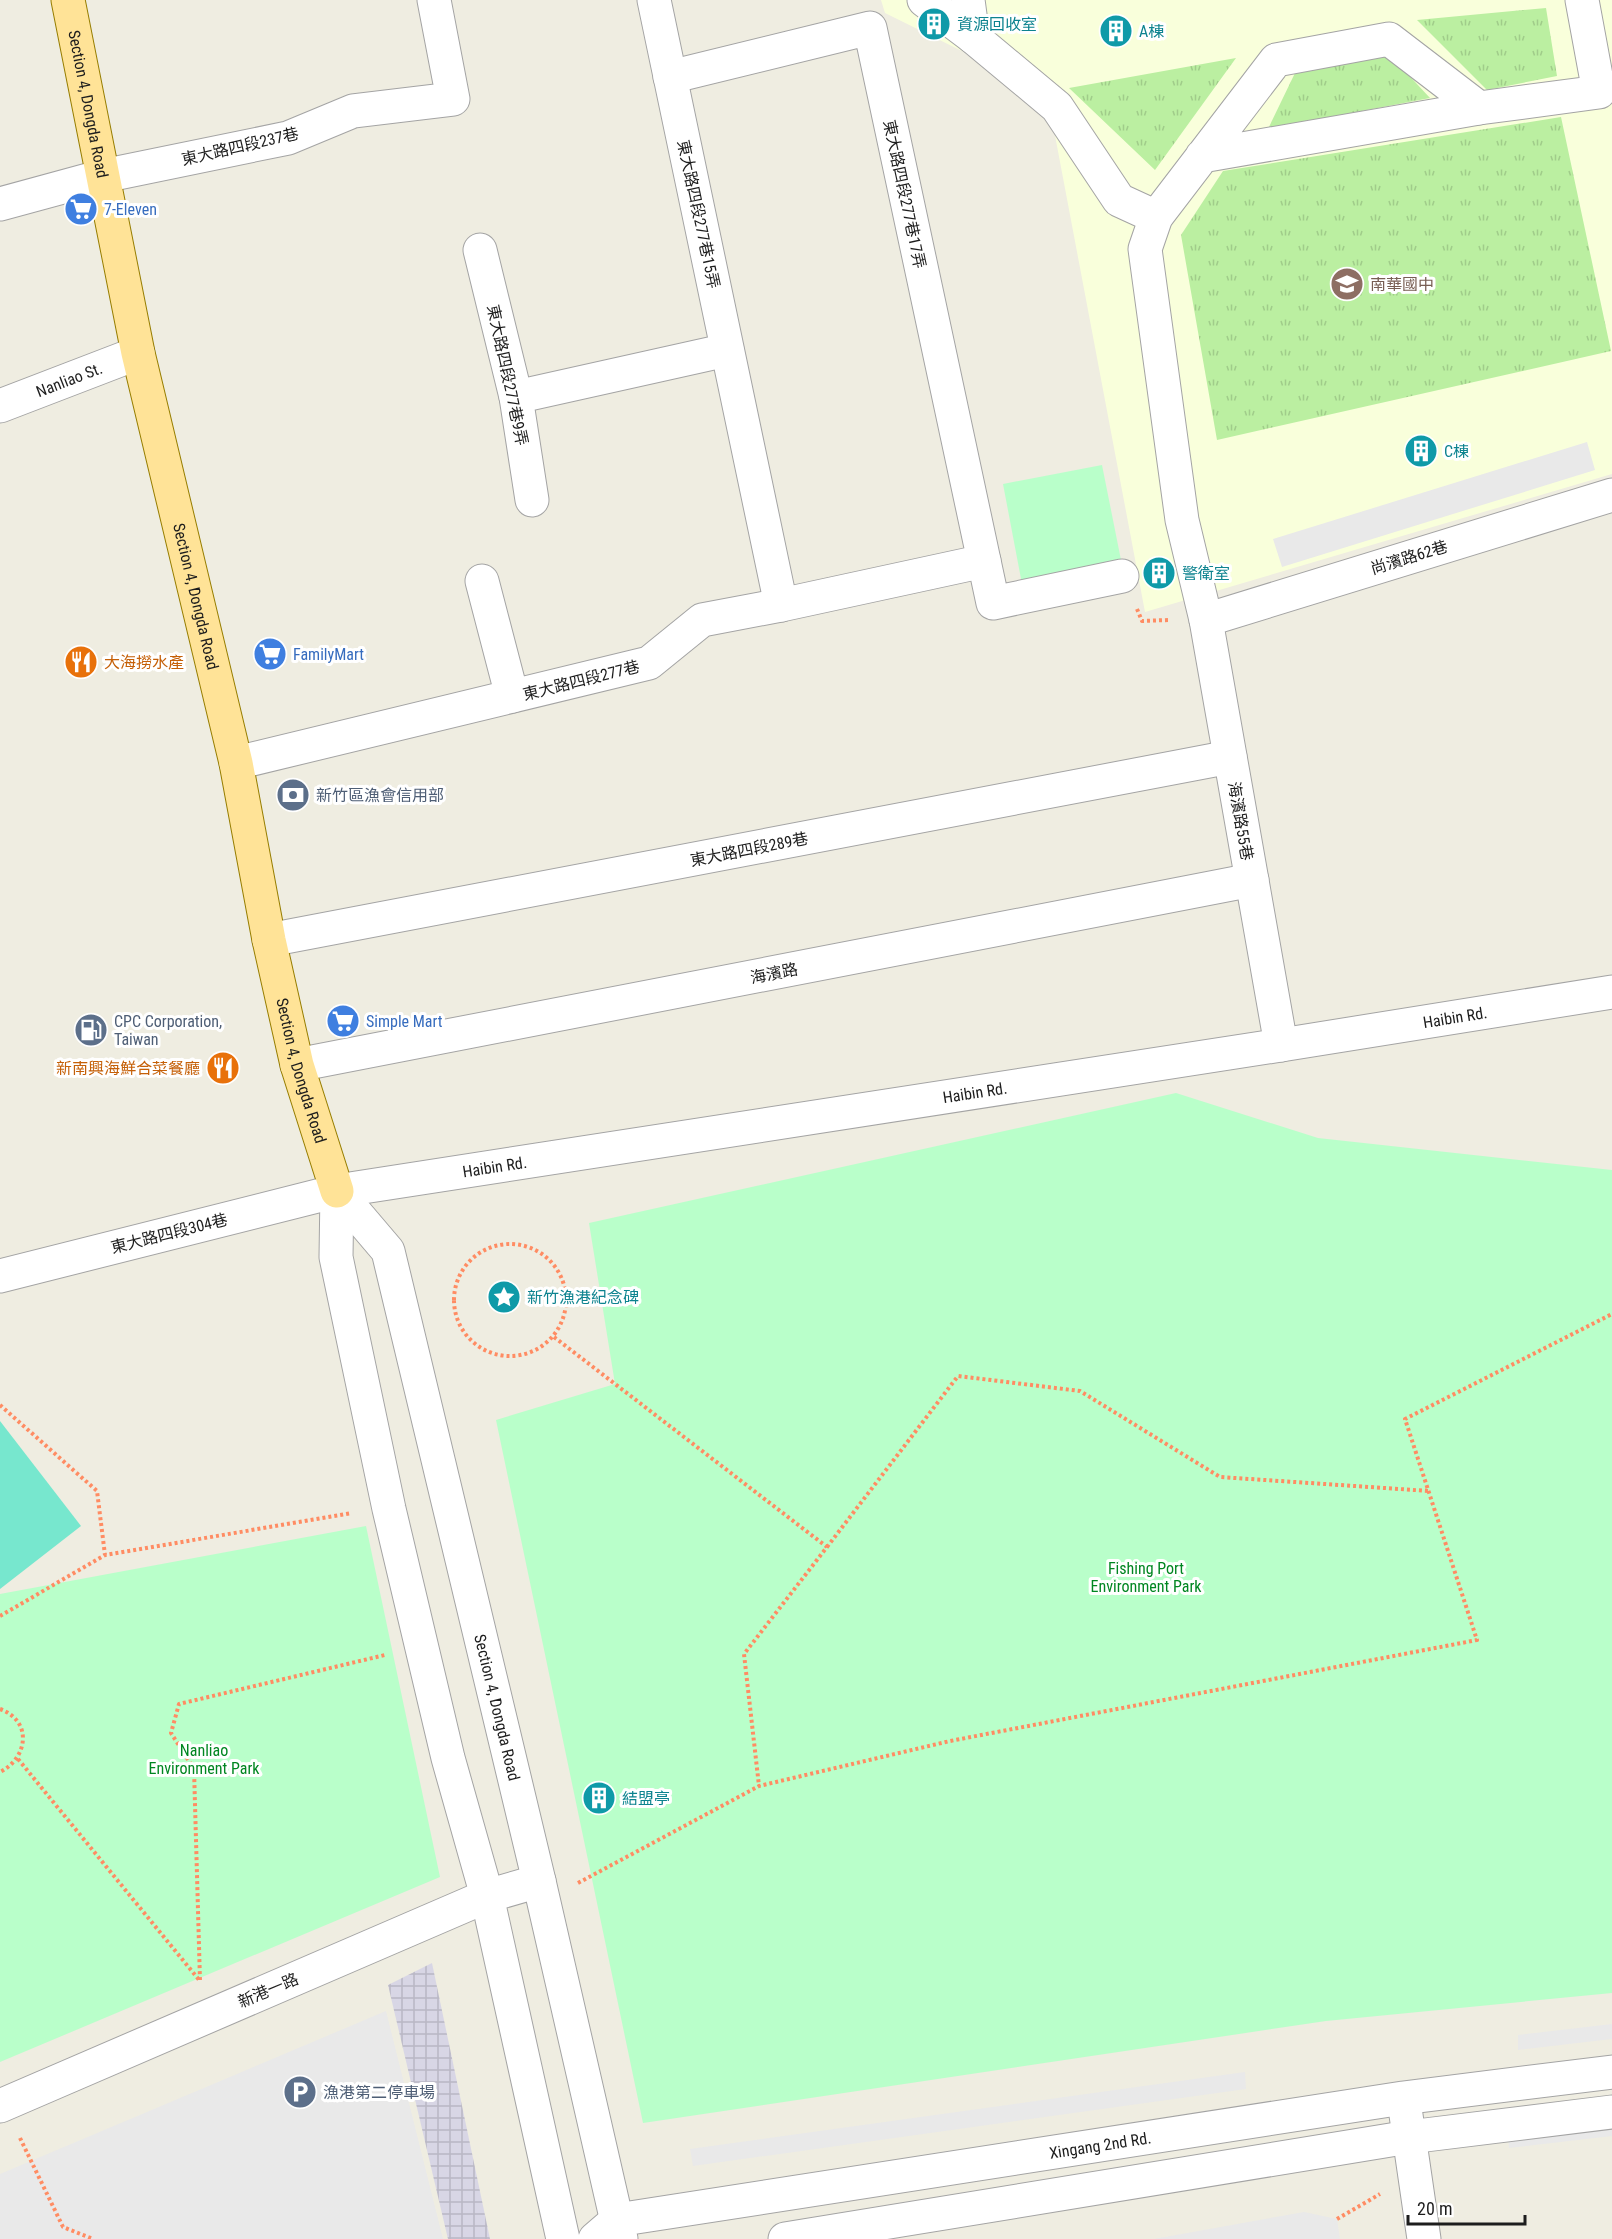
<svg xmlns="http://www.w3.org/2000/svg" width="1612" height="2239" font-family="'Roboto Condensed','Noto Sans TC',sans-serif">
	<defs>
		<pattern id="grass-tufts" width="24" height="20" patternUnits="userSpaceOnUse" patternTransform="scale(1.5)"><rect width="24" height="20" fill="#bbefa1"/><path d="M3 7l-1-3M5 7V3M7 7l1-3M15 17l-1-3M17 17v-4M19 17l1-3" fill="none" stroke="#a0cc8a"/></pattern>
		<pattern id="plaza-grid" width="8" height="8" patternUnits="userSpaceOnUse" patternTransform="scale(1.5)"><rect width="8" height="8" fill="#d8d6e5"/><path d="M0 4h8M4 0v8" fill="none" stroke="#b9b7c4"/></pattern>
	</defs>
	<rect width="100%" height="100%" fill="#efede1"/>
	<!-- education -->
	<path fill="#f9ffdb" d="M 881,0 L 1612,0 L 1612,474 L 1145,612 L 1047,93 L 885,13 Z"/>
	<!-- grass -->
	<path fill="url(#grass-tufts)" d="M 1546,8 L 1557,76 L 1487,90 L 1417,20 Z
		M 1389,54 L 1430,98 L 1268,129 L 1295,73 Z
		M 1236,58 L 1155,170 L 1069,88 Z
		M 1561,117 L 1611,351 L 1217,440 L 1181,235 L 1223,171 Z"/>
	<!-- park -->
	<path fill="#b9ffca" d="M 1102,465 L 1122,565 L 1022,584 L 1003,484 Z
		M 1176,1093 L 1318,1138 L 1612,1170 L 1612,1993 L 1326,2021 L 643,2123 L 496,1420 L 615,1384 L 589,1223 Z
		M 366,1526 L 440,1877 L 0,2062 L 0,1594 Z"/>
	<!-- pitch -->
	<path fill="#77e7ce" d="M 0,1421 L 81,1526 L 0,1589 Z"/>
	<!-- parking -->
	<path fill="#e9e9e9" d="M 1587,442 L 1595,470 L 1282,567 L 1273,539 Z
		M 386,2011 L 443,2239 L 0,2239 L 0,2174 Z
		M 1612,2024 L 1612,2039 L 1518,2050 L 1518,2035 Z
		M 1245,2072 L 1246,2089 L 693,2166 L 690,2149 Z
		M 1612,2122 L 1612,2136 L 1509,2148 L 1508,2134 Z
		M 1304,2212 L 1337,2219 L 1340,2239 L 1154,2239 Z"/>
	<!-- plaza -->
	<path fill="url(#plaza-grid)" d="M 432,1963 L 490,2239 L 448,2239 L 388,1985 Z"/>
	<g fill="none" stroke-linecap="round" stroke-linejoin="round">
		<defs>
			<g id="minor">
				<path d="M 654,0 L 781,605"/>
				<path d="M 924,0 L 973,37"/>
				<path d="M 968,0 L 973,37 L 1057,107 L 1119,200 L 1156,217"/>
				<path d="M 670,77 L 870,28 L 993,603 L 1122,576"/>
				<path d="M 1479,108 L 1599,92 L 1582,0"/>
				<path d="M 1202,156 L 1479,108 L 1389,39 L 1276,60 L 1156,217 L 1145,249 L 1182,520 L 1206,620 L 1281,1045"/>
				<path d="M 0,204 L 103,176 L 288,138 L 353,111 L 453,99 L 434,0"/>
				<path d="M 480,250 L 516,397 L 532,500"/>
				<path d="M 516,397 L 727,350"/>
				<path id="s1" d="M 0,406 L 138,353"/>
				<path d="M 482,581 L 512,696"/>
				<path d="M 1206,620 L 1612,495"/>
				<path d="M 236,763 L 649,663 L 702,620 L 781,605 L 984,561"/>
				<path d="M 269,940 L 1230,757"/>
				<path d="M 297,1065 L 1252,880"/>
				<path id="s2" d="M 337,1191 L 388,1251 L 539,1881 L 621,2239"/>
				<path d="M 337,1191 L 336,1257 L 389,1509 L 448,1758 L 487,1896 L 563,2239"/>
				<path id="s3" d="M 0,1276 L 337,1191 L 1281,1045 L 1612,992"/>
				<path d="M 0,2106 L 487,1896 L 539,1881"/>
				<path d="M 1406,2115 L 1424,2239"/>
				<path id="s4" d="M 595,2239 L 617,2220 L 1403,2098 L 1612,2072"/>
				<path d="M 785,2239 L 1409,2137 L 1612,2112"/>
			</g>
			<g id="major">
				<path id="s5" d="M 68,0 L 138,353 L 236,763 L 269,940 L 297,1065 L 337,1191"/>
			</g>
		</defs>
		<!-- minor casing -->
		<use href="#minor" stroke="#a4a4a4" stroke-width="35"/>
		<!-- major casing -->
		<use href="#major" stroke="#967d00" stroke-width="35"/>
		<!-- path -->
		<path stroke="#ff8c63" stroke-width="4" stroke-dasharray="3 3" stroke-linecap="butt" d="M 1137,609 L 1142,621 L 1169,620
			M454 1300a56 56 0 1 1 112 0a56 56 0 1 1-112 0Z
			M 554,1337 L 827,1547 L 744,1654 L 759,1786
			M 0,1405 L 97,1491 L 105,1555
			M 827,1547 L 958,1376 L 1080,1391 L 1220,1477 L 1429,1491
			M 0,1616 L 105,1555 L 352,1513
			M 0,1709 C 33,1721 28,1758 0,1772
			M 18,1759 L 200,1981 L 194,1769 L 171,1733 L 179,1704 L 385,1655
			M 578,1883 L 759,1786 L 950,1741 L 1477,1640 L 1405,1419 L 1612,1314
			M 20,2138 L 63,2227 L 93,2239
			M 1337,2219 L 1380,2194"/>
		<!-- minor -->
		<use href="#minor" stroke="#fff" stroke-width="33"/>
		<!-- major -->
		<use href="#major" stroke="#ffe397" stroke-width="33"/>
	</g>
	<!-- icons -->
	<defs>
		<symbol id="building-disc" viewBox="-11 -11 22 22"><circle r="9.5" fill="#0f9aa8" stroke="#fff"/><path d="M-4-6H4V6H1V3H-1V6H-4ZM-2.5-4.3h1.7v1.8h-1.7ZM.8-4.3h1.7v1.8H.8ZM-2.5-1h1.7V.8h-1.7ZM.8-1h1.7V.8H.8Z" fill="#fff"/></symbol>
		<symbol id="supermarket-disc" viewBox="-11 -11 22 22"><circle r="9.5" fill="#3f7fe0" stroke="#fff"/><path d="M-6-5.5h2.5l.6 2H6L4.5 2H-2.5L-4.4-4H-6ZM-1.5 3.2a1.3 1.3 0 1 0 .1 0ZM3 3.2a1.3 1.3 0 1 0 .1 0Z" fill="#fff"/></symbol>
		<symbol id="school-disc" viewBox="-11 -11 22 22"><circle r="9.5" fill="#8d6e63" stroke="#fff"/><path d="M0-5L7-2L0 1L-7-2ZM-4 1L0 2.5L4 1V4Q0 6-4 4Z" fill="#fff"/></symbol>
		<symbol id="restaurant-disc" viewBox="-11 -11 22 22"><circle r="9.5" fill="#e8710a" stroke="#fff"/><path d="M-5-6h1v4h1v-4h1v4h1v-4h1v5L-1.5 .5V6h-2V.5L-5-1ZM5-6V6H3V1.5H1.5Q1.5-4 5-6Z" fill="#fff"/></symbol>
		<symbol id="bank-disc" viewBox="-11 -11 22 22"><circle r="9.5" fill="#5c6f8a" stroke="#fff"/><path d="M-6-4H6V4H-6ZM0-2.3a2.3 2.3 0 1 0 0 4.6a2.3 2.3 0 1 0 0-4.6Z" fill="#fff"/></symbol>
		<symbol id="fuel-disc" viewBox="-11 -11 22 22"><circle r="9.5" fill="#5c6f8a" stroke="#fff"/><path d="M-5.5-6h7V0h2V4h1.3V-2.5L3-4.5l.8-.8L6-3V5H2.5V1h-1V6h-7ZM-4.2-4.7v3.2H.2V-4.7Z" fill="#fff"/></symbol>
		<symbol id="sight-disc" viewBox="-11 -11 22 22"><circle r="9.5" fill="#0f9aa8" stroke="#fff"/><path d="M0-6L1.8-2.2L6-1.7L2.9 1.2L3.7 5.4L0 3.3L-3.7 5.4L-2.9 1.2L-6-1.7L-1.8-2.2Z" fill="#fff"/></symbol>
		<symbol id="parking-disc" viewBox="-11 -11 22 22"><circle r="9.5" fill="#5c6f8a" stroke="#fff"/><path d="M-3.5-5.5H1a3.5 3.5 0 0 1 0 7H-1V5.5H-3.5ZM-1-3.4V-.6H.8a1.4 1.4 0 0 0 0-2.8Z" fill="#fff"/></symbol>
	</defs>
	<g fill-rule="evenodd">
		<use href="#building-disc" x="915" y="5" width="38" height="38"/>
		<use href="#building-disc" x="1097" y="12" width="38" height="38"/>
		<use href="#supermarket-disc" x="62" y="190" width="38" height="38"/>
		<use href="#school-disc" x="1328" y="265" width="38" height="38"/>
		<use href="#building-disc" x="1402" y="432" width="38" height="38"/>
		<use href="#building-disc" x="1140" y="554" width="38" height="38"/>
		<use href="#supermarket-disc" x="251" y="635" width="38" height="38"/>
		<use href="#restaurant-disc" x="62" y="643" width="38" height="38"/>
		<use href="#bank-disc" x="274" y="776" width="38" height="38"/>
		<use href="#supermarket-disc" x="324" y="1002" width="38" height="38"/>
		<use href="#fuel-disc" x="72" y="1011" width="38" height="38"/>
		<use href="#restaurant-disc" x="204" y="1049" width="38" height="38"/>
		<use href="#sight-disc" x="485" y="1278" width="38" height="38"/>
		<use href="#building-disc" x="580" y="1779" width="38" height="38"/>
		<use href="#parking-disc" x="281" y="2073" width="38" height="38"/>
	</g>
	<g text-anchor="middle" stroke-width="6" stroke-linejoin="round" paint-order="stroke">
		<!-- culture labels -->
		<g font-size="16" fill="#0d838f" stroke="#fff" text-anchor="start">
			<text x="957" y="30">資源回收室</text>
			<text x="1139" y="37">A棟</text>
			<text x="1444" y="457">C棟</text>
			<text x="1182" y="579">警衛室</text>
			<text x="527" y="1303">新竹漁港紀念碑</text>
			<text x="622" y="1804">結盟亭</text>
		</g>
		<!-- street labels -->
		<g font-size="16" fill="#1d1d1d" stroke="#fff">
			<text dy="6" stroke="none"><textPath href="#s5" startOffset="106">Section 4, Dongda Road</textPath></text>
			<text transform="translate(240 146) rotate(-13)" y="6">東大路四段237巷</text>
			<text transform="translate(905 194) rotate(78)" y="6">東大路四段277巷17弄</text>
			<text transform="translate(699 214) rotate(78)" y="6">東大路四段277巷15弄</text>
			<text transform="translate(508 375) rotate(78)" y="6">東大路四段277巷9弄</text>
			<text dy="6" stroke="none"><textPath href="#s1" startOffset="74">Nanliao St.</textPath></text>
			<text transform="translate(1409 557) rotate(-17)" y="6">尚濱路62巷</text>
			<text dy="6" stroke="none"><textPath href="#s5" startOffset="610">Section 4, Dongda Road</textPath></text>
			<text transform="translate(581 680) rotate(-14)" y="6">東大路四段277巷</text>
			<text transform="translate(1241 821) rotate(80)" y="6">海濱路55巷</text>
			<text transform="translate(749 849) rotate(-11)" y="6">東大路四段289巷</text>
			<text transform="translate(774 973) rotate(-11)" y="6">海濱路</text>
			<text dy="6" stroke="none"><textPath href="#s3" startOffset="1479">Haibin Rd.</textPath></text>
			<text dy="6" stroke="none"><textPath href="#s5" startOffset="1096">Section 4, Dongda Road</textPath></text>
			<text dy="6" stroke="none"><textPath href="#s3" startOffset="993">Haibin Rd.</textPath></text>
			<text dy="6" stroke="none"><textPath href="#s3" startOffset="507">Haibin Rd.</textPath></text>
			<text transform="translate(169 1233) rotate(-14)" y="6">東大路四段304巷</text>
			<text dy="6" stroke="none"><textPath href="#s2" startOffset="548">Section 4, Dongda Road</textPath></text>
			<text transform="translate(268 1990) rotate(-23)" y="6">新港一路</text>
			<text dy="6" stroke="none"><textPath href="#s4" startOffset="518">Xingang 2nd Rd.</textPath></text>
		</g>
		<!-- shop labels -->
		<g font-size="16" fill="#366cbe" stroke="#fff" text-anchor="start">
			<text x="104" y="215">7-Eleven</text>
			<text x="293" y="660">FamilyMart</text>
			<text x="366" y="1027">Simple Mart</text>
		</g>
		<!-- education labels -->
		<g font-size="16" fill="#785e54" stroke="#fff" text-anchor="start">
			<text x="1370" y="290">南華國中</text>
		</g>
		<!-- food labels -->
		<g font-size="16" fill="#c56008" stroke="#fff" text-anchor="start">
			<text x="104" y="668">大海撈水產</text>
			<text x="200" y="1074" text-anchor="end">新南興海鮮合菜餐廳</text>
		</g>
		<!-- service labels -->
		<g font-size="16" fill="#4e5e75" stroke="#fff" text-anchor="start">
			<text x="316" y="801">新竹區漁會信用部</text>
			<text x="114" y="1027">CPC Corporation,<tspan x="114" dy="18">Taiwan</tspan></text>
			<text x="323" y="2098">漁港第二停車場</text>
		</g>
		<!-- park labels -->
		<g font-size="16" fill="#008621" stroke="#fff">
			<text x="1146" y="1574">Fishing Port<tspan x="1146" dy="18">Environment Park</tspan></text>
			<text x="204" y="1756">Nanliao<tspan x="204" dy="18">Environment Park</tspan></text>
		</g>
	</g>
	<!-- scale -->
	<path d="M1408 2215v9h117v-9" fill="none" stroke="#1d1d1d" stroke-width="3"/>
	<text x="1417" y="2215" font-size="18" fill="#1d1d1d" stroke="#ffffff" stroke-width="4.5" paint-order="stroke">20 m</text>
</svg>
